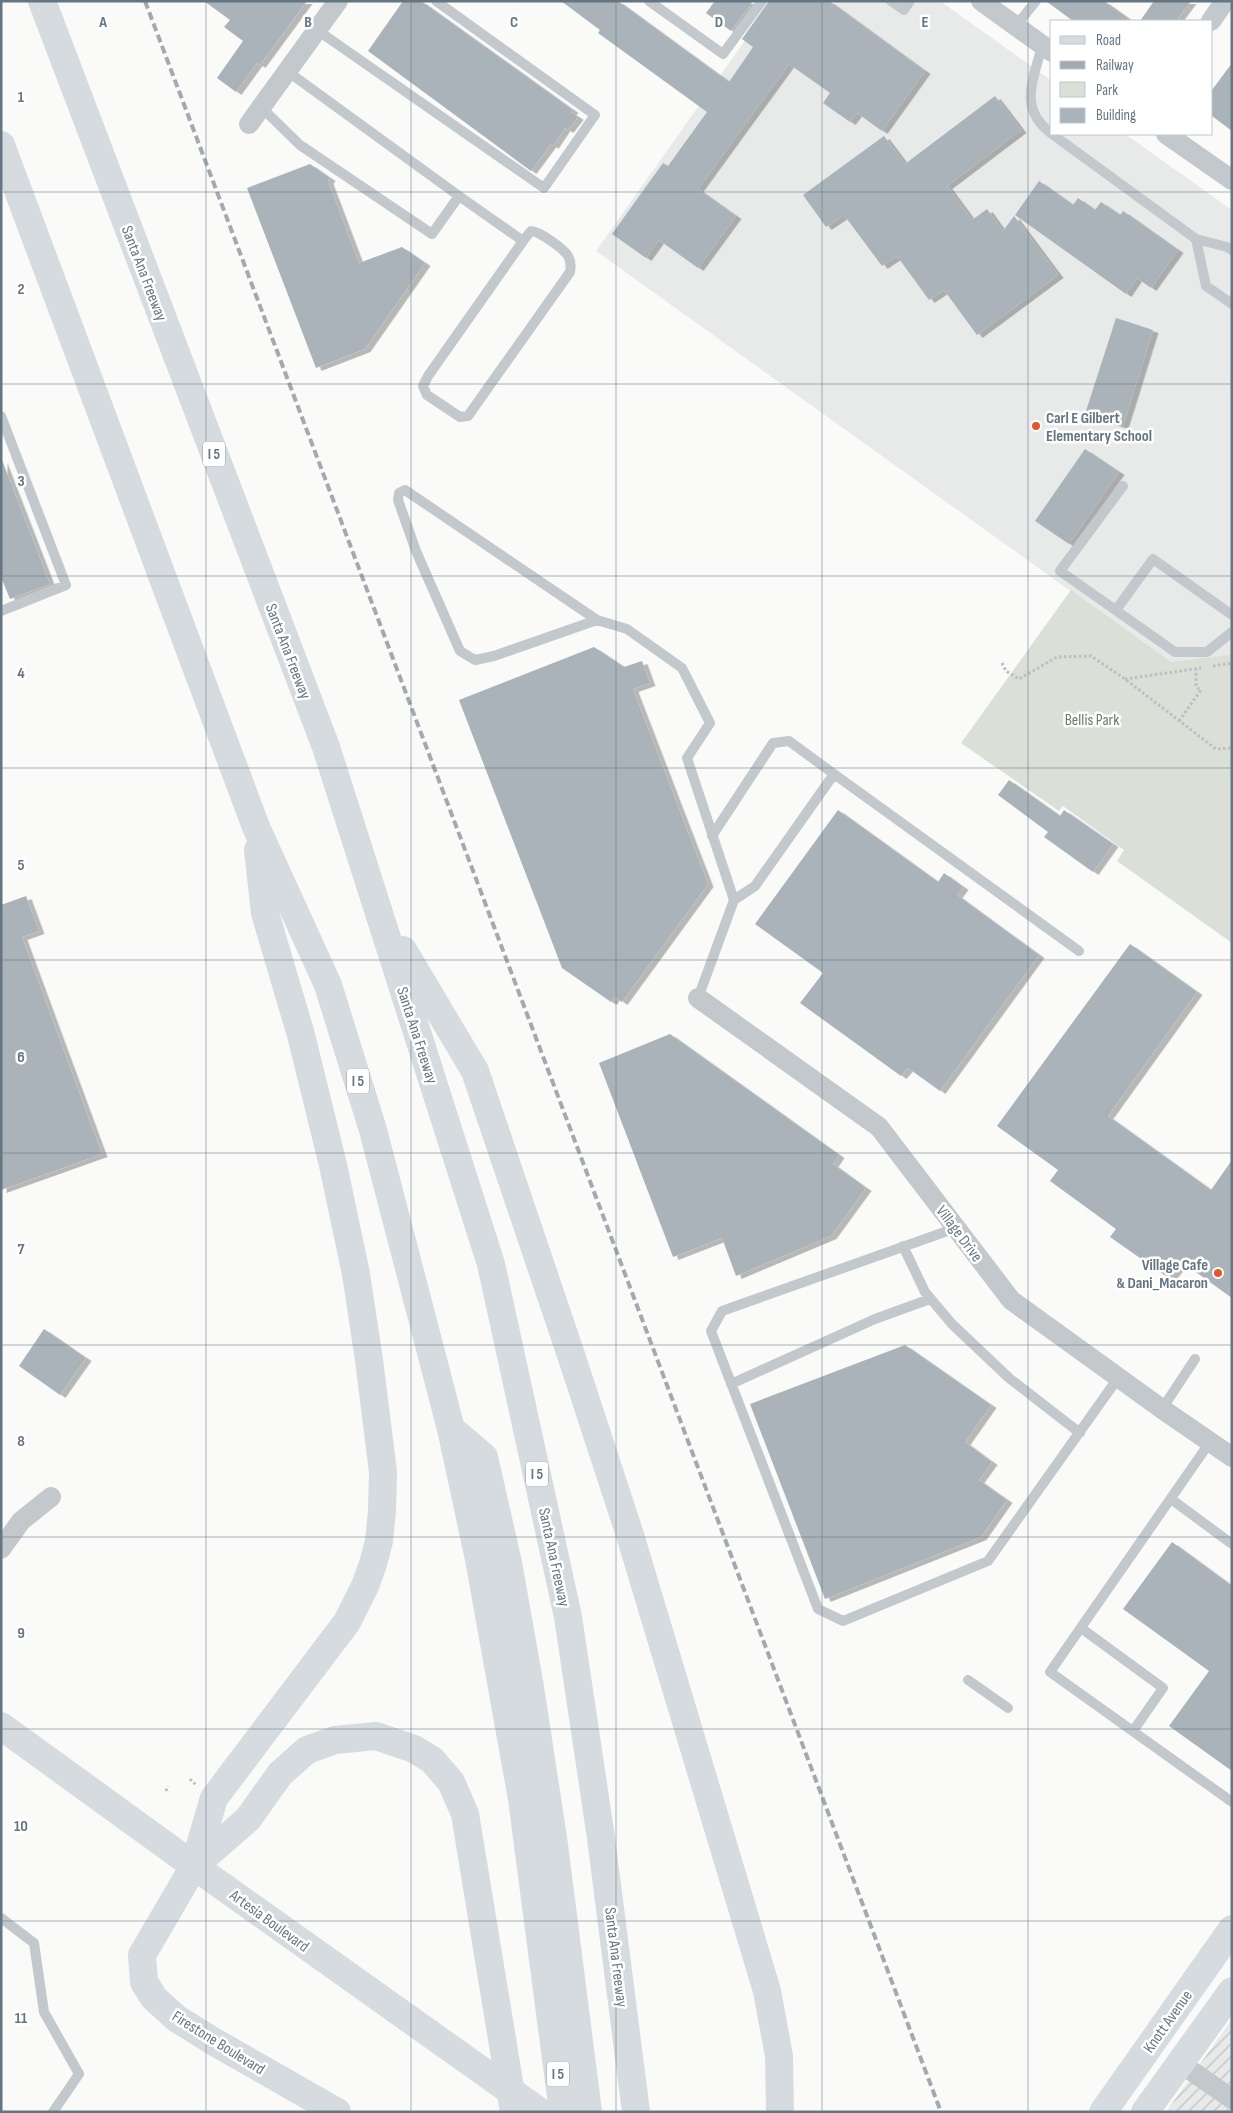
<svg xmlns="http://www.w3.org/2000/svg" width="1233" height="2113" font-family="'Sofia Sans Condensed',sans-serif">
	<defs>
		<pattern id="industrial-furrows" width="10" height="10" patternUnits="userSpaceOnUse" patternTransform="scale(1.25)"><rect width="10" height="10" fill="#e8e9e9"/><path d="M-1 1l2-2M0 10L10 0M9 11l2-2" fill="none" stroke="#c0c1c2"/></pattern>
		<filter id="shadow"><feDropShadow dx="5.5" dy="3" stdDeviation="0" flood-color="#0004"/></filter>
	</defs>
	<rect width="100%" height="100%" fill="#fafaf8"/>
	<!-- built -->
	<path fill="#e8e9e9" d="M 773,1 L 940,1 L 1052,81 L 1052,134 L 1125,134 L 1232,210 L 1232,650 L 1229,655 L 1171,663 L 596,251 Z"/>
	<!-- industrial -->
	<path fill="url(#industrial-furrows)" d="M 1232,2019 L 1232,2112 L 1166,2112 Z"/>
	<!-- green -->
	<path fill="#dadfd7" d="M 1071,590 L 1171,662 L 1229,655 L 1232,650 L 1232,943 L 1117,861 L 1124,850 L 1063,806 L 1059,811 L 961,743 Z"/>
	<!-- building -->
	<path fill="#aab3b9" filter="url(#shadow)" d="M 204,1 L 307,1 L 260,65 L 257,63 L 236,92 L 217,78 L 243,41 L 224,27 L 230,20 Z
		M 403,1 L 421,1 L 573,110 L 571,112 L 578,117 L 568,130 L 565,128 L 553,146 L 551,144 L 531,171 L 368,51 Z
		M 561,1 L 618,1 L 729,82 L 753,47 L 742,39 L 769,1 L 829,1 L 925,71 L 882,131 L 857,113 L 850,122 L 823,103 L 830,93 L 789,64 L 698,189 L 736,216 L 698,268 L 659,240 L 646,258 L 612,234 L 663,163 L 668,166 L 707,112 L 598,33 L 600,30 Z
		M 715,1 L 753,1 L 731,31 L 706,13 Z
		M 1046,1 L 1104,1 L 1132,21 L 1073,21 Z
		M 1154,1 L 1191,1 L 1176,21 L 1140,21 Z
		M 1232,63 L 1232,131 L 1212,116 L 1212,90 Z
		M 995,96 L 1021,130 L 947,186 L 972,220 L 987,209 L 1003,231 L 1014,216 L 1058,275 L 977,335 L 944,290 L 929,300 L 897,256 L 882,266 L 844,215 L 826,227 L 803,195 L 884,136 L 905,164 Z
		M 310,164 L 330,178 L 328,181 L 359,263 L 402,247 L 425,263 L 365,349 L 316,368 L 247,188 Z
		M 1039,181 L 1073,205 L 1078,198 L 1095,210 L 1101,202 L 1120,215 L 1123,211 L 1178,250 L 1151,288 L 1137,278 L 1126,294 L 1015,215 Z
		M 1116,318 L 1153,330 L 1123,426 L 1085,414 Z
		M 1085,449 L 1119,472 L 1069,544 L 1035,521 Z
		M 2,460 L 50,584 L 10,599 L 1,577 Z
		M 594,647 L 624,667 L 642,661 L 650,683 L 633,689 L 708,884 L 622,1002 L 615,997 L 611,1002 L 562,968 L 459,700 Z
		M 1009,780 L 1060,816 L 1064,810 L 1113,844 L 1093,872 L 1044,837 L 1048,832 L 998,795 Z
		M 838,810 L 938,882 L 944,873 L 963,887 L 957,895 L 1039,955 L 940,1091 L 908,1068 L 901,1076 L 800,1003 L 823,973 L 755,924 Z
		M 26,896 L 39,931 L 22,937 L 102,1154 L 1,1190 L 1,905 Z
		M 1130,944 L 1197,992 L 1108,1116 L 1211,1190 L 1232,1160 L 1232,1298 L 1182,1262 L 1170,1279 L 1110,1237 L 1116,1229 L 1050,1181 L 1058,1170 L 997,1126 Z
		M 670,1034 L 839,1155 L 833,1164 L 866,1188 L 831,1236 L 736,1276 L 722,1238 L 673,1257 L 599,1063 Z
		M 44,1329 L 86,1358 L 60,1395 L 19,1366 Z
		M 905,1345 L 991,1405 L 965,1442 L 992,1462 L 979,1480 L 1007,1500 L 981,1537 L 825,1599 L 750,1404 Z
		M 1172,1542 L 1232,1586 L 1232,1771 L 1169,1726 L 1209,1671 L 1123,1609 Z"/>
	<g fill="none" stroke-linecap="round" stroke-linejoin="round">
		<!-- path -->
		<path stroke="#bbbfc2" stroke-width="3" stroke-dasharray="2.5 2.5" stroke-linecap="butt" d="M 1002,663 L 1006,671 L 1019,679 L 1057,657 L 1091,656 L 1125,679 L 1216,749 L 1232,748
			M 1213,666 L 1232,663
			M 1125,679 L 1201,668
			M 1179,721 L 1201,690 L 1196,687 L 1196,669
			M 190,1779 L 196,1785
			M 166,1791 L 168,1786"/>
		<!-- lane -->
		<path stroke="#c3c8cc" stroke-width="10" d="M 649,1 L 723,54 L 762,1
			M 891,1 L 904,10 L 910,1
			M 1016,26 L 1036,1
			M 317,30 L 544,188 L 595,115 L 436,1
			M 1042,45 C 1034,80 1017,108 1052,134
			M 261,107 L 300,145 L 432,234 L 459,196 L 287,71
			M 1052,134 L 1196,239 L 1227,247 L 1232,250
			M 459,196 L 523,241 L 428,376 L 423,386 L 427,395 L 460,417 L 468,416 L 570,272 C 571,267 571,261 568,256 C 564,249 539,231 531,231 L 523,241
			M 1196,239 L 1206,286 L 1232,304
			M 1,416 L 66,585 L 1,611
			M 1123,486 L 1060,571 L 1175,652 L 1207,652 L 1232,632
			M 1116,610 L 1153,559 L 1232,615
			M 597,620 L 494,656 L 475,660 L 460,651 L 416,551 L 398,500 L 399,493 L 405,490 L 597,620 L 627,629 L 682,668 L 710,723 L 687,758 L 734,900 L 698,998
			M 712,836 L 773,743 L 789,741 L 834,774
			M 734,900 L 755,886 L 834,774 L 1079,951
			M 956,1228 L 722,1311 L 711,1331 L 818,1609 L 843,1621 L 988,1561 L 1118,1378
			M 903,1246 L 925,1292 L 952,1324 L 1009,1378 L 1080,1433
			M 731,1384 L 875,1319 L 930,1299
			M 1162,1409 L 1195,1359
			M 1210,1442 L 1050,1672 L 1232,1802
			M 1171,1499 L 1232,1544
			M 1081,1628 L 1163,1688 L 1133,1731
			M 968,1680 L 1008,1708
			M 1,1918 L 34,1943 L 44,2012 L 79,2074 L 53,2112"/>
		<!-- street -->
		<path stroke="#c3c8cc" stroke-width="20" d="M 981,1 L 1052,52
			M 1211,21 L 1225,1
			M 249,124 L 338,1
			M 1166,134 L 1232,180
			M 698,998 L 879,1127 L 1011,1300 L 1162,1409 L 1232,1457
			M 1,1549 L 21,1521 L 51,1497
			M 1180,2063 L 1232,2099"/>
		<!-- secondary -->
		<path stroke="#d6dbdf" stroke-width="28" d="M 1,1726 L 194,1866 L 540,2112
			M 194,1866 L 142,1955 L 144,1982 L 154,1998 L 176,2018 L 211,2040 L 337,2112
			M 1103,2112 L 1232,1929
			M 1145,2112 L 1232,1991"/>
		<!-- highway -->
		<path stroke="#d6dbdf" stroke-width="28" d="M 42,1 L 326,747 L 491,1264 L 568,1617 L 601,1838 L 636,2112
			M 1,145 L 256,827 L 328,985 L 373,1130 L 451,1429 L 479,1559 L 522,1799 L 563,2112
			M 403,950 L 475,1071 L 572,1358 L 630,1535 L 767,1991 L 779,2056 L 780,2112
			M 451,1429 L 484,1457 L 508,1563 L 530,1687 L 554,1845 L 588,2112
			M 194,1866 L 214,1798 L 347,1622 L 365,1586 L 373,1564 L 379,1541 L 382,1511 L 383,1472 L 369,1360 L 356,1274 L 333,1165 L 301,1035 L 265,913 L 258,850
			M 194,1866 L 248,1819 L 280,1774 L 307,1750 L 335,1740 L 376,1736 L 414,1749 L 432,1760 L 451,1782 L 465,1814 L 514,2112"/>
		<!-- rail -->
		<path stroke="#a2aab0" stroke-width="4" stroke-dasharray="8 4" stroke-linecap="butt" d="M 145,1 L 941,2112"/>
	</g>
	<!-- grid -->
	<path fill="none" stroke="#657683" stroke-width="1" stroke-opacity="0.55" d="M 206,1 L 206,2112M 411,1 L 411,2112M 616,1 L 616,2112M 822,1 L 822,2112M 1028,1 L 1028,2112M 1,192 L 1232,192M 1,384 L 1232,384M 1,576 L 1232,576M 1,768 L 1232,768M 1,960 L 1232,960M 1,1153 L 1232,1153M 1,1345 L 1232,1345M 1,1537 L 1232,1537M 1,1729 L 1232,1729M 1,1921 L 1232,1921"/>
	<!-- markers -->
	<g fill="#e4572e" stroke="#fff" stroke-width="2">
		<circle cx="1036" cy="426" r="5"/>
		<circle cx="1218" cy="1273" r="5"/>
	</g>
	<g text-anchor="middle" stroke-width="5" stroke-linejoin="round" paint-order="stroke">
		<!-- shield labels -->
		<g fill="#fff" stroke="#939fa8" stroke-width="1">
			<rect x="203" y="441.5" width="22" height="25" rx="4"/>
			<rect x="347" y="1068.5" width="22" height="25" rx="4"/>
			<rect x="526" y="1461.5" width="22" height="25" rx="4"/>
			<rect x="547" y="2061.5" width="22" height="25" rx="4"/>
		</g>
		<g font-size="15" font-weight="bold" fill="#657683">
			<text x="214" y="459">I 5</text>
			<text x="358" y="1086">I 5</text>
			<text x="537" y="1479">I 5</text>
			<text x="558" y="2079">I 5</text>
		</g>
		<!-- street labels -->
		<g font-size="16" fill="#657683" stroke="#fff">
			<text transform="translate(145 273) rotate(69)" y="6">Santa Ana Freeway</text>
			<text transform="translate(289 651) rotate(69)" y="6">Santa Ana Freeway</text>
			<text transform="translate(418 1035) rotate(72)" y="6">Santa Ana Freeway</text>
			<text transform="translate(960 1233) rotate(53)" y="6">Village Drive</text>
			<text transform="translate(555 1557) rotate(78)" y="6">Santa Ana Freeway</text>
			<text transform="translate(270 1920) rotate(36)" y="6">Artesia Boulevard</text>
			<text transform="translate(617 1957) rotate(83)" y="6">Santa Ana Freeway</text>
			<text transform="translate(1167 2021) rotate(-55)" y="6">Knott Avenue</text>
			<text transform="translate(219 2042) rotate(32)" y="6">Firestone Boulevard</text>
		</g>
		<!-- poi labels -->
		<g font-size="16" font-weight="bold" fill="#657683" stroke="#fff" text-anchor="start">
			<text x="1046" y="423">Carl E Gilbert<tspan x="1046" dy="18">Elementary School</tspan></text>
			<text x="1208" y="1270" text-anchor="end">Village Cafe<tspan x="1208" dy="18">&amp; Dani_Macaron</tspan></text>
		</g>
		<!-- park labels -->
		<g font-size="16" fill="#687a64" stroke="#fff">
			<text x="1092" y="725">Bellis Park</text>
		</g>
	</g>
	<g font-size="16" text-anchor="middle" font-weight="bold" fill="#657683" stroke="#fff" stroke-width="5" stroke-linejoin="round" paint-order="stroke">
		<text x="103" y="27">A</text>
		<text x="308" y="27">B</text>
		<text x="514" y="27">C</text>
		<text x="719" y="27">D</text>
		<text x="925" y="27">E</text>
		<text x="21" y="102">1</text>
		<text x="21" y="294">2</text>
		<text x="21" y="486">3</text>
		<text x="21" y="678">4</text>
		<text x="21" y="870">5</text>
		<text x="21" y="1062">6</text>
		<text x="21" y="1254">7</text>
		<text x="21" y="1446">8</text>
		<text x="21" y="1638">9</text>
		<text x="21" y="1831">10</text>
		<text x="21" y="2023">11</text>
	</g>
	<!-- border -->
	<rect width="1233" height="2113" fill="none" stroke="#657683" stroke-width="5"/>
	<!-- legend -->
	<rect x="1050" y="20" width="162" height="115" fill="#ffffff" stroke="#c1c8cd"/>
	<rect x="1060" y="36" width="25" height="8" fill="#d6dbdf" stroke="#c1c8cd"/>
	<text x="1096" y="45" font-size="15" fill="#657683">Road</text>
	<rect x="1060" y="61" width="25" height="8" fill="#a2aab0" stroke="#c1c8cd"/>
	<text x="1096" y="70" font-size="15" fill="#657683">Railway</text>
	<rect x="1060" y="82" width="25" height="15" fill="#dadfd7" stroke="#c1c8cd"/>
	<text x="1096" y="95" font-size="15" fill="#657683">Park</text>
	<rect x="1060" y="108" width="25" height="15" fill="#aab3b9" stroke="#c1c8cd"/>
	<text x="1096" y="120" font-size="15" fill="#657683">Building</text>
</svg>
